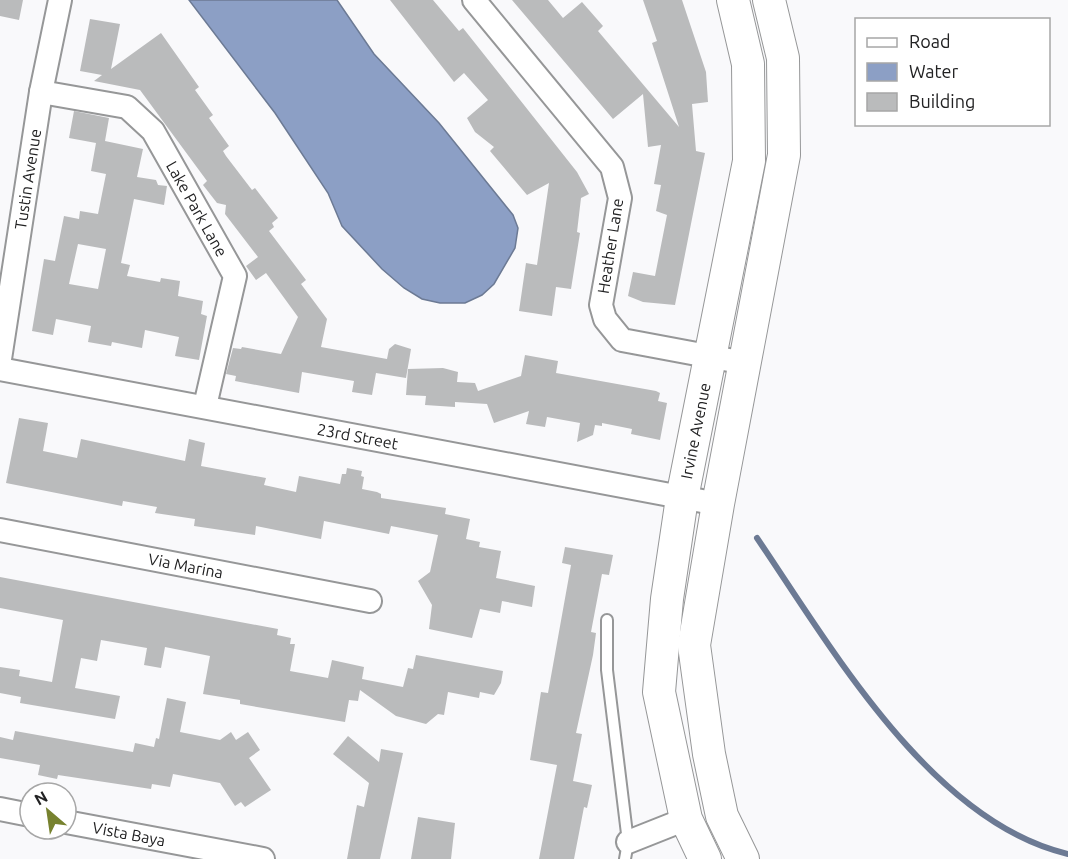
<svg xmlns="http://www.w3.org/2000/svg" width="1068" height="859" font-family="Ubuntu,sans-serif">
	<rect width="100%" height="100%" fill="#f9f9fb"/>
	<!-- water -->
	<path fill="#8c9fc5" stroke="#6c7a94" stroke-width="1.5" d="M 189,0 L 337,0 L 374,54 L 439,123 L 513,215 L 518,228 L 515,248 L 494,284 L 482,295 L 465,303 L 440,303 L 422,299 L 404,288 L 382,269 L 342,226 L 328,193 L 275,113 Z"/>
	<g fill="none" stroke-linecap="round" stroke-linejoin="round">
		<!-- stream -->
		<path stroke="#6c7a94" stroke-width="6" d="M 757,538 C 831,647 931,822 1068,854"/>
	</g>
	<!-- building -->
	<path fill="#babbbc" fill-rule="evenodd" d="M 0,0 L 23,0 L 19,20 L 0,16 Z
		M 390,0 L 433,0 L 459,31 L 463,28 L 577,172 L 589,194 L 581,198 L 577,232 L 580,233 L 571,289 L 556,287 L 552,316 L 519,311 L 526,263 L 537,265 L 549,183 L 527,195 L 490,151 L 494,147 L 475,132 L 467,118 L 488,100 L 464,73 L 454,82 Z
		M 512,0 L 548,0 L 563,18 L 582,2 L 603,26 L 598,31 L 679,127 L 652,43 L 657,41 L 643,0 L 682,0 L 706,72 L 708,102 L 692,104 L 696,151 L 705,153 L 675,305 L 643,302 L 628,296 L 633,272 L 655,276 L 667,215 L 656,211 L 661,185 L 654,184 L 661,145 L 648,147 L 643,94 L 613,119 Z
		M 90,19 L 120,24 L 111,69 L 161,33 L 199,87 L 195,90 L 213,115 L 209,118 L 229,146 L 223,151 L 226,156 L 252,190 L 255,188 L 278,218 L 272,223 L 274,227 L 269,231 L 306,280 L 301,284 L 327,319 L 321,347 L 387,359 L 389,349 L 395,344 L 411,349 L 406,378 L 376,373 L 372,395 L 352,392 L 354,381 L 302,372 L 299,393 L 235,381 L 236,376 L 226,374 L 233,348 L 241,349 L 242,347 L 281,354 L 298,317 L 266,273 L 256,280 L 246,266 L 258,257 L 225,214 L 226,205 L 217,203 L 203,185 L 207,181 L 140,90 L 94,81 L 102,75 L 80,71 Z
		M 74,111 L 109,118 L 105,141 L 143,149 L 137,177 L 156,180 L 158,185 L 167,186 L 164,205 L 134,199 L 121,263 L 130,265 L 127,276 L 160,282 L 161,278 L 180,281 L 178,296 L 203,301 L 201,314 L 207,316 L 199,360 L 175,356 L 179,337 L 145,330 L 142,348 L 112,342 L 111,346 L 88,342 L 91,326 L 56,319 L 53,335 L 32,331 L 44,259 L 55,261 L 64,216 L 79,219 L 80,211 L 98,214 L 106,174 L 91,171 L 96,143 L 69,138 ZM 78,244 L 106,249 L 98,289 L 69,284 Z
		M 525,355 L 558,361 L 556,373 L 656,391 L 660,393 L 658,401 L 667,403 L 660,440 L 631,434 L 632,429 L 602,423 L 602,426 L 595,425 L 593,435 L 577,442 L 580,423 L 547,417 L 545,427 L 526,424 L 529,411 L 494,423 L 487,404 L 455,402 L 455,407 L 425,405 L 426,396 L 406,395 L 408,369 L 443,368 L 458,372 L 457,382 L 475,383 L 478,391 L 521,376 Z
		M 19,418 L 48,423 L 43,451 L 77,458 L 81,439 L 185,461 L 189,439 L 205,443 L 201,466 L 266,478 L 264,485 L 296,492 L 299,476 L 340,484 L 342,474 L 346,474 L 347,468 L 362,471 L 361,476 L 364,477 L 362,489 L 377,492 L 381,494 L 381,498 L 446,508 L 445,514 L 470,519 L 466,539 L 480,542 L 479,547 L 501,551 L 496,578 L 535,586 L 532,607 L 502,601 L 500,613 L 480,609 L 472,638 L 429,629 L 432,605 L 418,581 L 430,572 L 438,535 L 391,526 L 389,534 L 324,521 L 321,539 L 256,526 L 255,535 L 194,526 L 195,519 L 155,513 L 157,507 L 123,501 L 122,506 L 6,483 Z
		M 565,547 L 613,555 L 609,575 L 602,574 L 591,632 L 596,633 L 593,655 L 576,733 L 582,734 L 573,781 L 592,785 L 587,808 L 584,807 L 574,859 L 539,859 L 557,765 L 530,760 L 541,692 L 548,693 L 571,565 L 562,563 Z
		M 0,577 L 278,629 L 277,635 L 291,638 L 290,644 L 295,644 L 290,671 L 328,678 L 332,660 L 364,667 L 362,679 L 403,687 L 408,668 L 413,669 L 416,655 L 503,671 L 501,683 L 494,695 L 480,692 L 479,698 L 448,692 L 444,715 L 438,714 L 426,724 L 396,716 L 360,690 L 358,701 L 349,700 L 345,722 L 240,704 L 240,700 L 203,694 L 210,656 L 165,647 L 161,668 L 144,665 L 147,648 L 101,640 L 97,661 L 81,658 L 75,688 L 120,696 L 115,719 L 20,703 L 21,697 L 0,693 L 0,667 L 20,670 L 19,676 L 52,682 L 63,620 L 0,608 Z
		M 167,698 L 186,702 L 180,732 L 220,740 L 231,732 L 236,740 L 248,732 L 260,750 L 249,758 L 271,790 L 245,807 L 241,802 L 235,806 L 220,783 L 173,774 L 170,787 L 152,784 L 151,789 L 58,775 L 57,779 L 38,775 L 40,765 L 0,758 L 0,737 L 13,740 L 15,731 L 133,752 L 135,743 L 154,747 L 156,738 L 159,739 Z
		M 348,736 L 379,762 L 381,749 L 403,753 L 380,859 L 347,859 L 357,805 L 364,807 L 369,783 L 333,754 Z
		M 418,817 L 455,823 L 451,859 L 411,859 Z"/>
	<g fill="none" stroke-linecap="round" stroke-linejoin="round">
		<defs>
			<path id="lane" d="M 607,620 L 607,670 L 628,842 L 625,859"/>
			<g id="street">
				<path d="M 474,0 L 612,167 L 620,198 L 601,305 L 605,319 L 622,340 L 745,363"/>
				<path id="s1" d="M 41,92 L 127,107 L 153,131 L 235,276 L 205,406"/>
				<path id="s2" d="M 0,359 L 41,92 L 60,0"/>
				<path id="s3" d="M 0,369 L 718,504"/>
				<path id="s4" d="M 0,530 L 370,601"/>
				<path d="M 0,809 L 30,815"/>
				<path id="s5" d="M 66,822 L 263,859"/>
				<path d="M 628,842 L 686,819"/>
			</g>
			<g id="secondary">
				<path id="s6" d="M 705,859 L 686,819 L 659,692 L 667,599 L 682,498 L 749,161 L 748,64 L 733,0"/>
				<path d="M 743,859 L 722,816 L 709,754 L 694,645 L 718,504 L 784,155 L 783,58 L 769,0"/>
			</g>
		</defs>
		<!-- lane casing -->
		<use href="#lane" stroke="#969798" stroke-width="14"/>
		<!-- street casing -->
		<use href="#street" stroke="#969798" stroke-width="26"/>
		<!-- secondary casing -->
		<use href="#secondary" stroke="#969798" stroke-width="34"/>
		<!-- lane -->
		<use href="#lane" stroke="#fff" stroke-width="10"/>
		<!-- street -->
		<use href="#street" stroke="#fff" stroke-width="22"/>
		<!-- secondary -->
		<use href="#secondary" stroke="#fff" stroke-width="32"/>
	</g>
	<g text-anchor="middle" stroke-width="5" stroke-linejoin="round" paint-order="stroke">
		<!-- street labels -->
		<g font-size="16" fill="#222223" stroke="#fff">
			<text dy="6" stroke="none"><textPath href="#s2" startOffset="182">Tustin Avenue</textPath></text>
			<text dy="6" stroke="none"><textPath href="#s1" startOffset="212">Lake Park Lane</textPath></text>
			<text transform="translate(610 246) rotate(-81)" y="6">Heather Lane</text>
			<text dy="6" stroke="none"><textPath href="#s6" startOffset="438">Irvine Avenue</textPath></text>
			<text dy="6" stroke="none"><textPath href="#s3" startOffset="364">23rd Street</textPath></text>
			<text dy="6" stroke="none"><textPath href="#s4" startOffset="189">Via Marina</textPath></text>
			<text dy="6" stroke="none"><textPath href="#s5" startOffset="64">Vista Baya</textPath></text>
		</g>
	</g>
	<!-- legend -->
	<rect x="855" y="18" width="195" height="108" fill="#ffffff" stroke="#a7a7a7" stroke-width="1.5"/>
	<rect x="867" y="38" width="30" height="9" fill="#ffffff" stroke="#a7a7a7" stroke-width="1.5"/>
	<text x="909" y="48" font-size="18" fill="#222223">Road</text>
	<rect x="867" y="63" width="30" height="18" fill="#8c9fc5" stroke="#a7a7a7" stroke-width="1.5"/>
	<text x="909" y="78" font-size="18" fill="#222223">Water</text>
	<rect x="867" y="93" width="30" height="18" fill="#babbbc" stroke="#a7a7a7" stroke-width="1.5"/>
	<text x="909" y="108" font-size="18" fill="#222223">Building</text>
	<!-- north arrow -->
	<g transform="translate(48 811) rotate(331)"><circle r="28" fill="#ffffff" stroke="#a7a7a7" stroke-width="1.5"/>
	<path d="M0-4.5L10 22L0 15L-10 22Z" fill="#77822f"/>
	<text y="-9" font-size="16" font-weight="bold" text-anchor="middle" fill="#222223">N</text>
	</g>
</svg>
